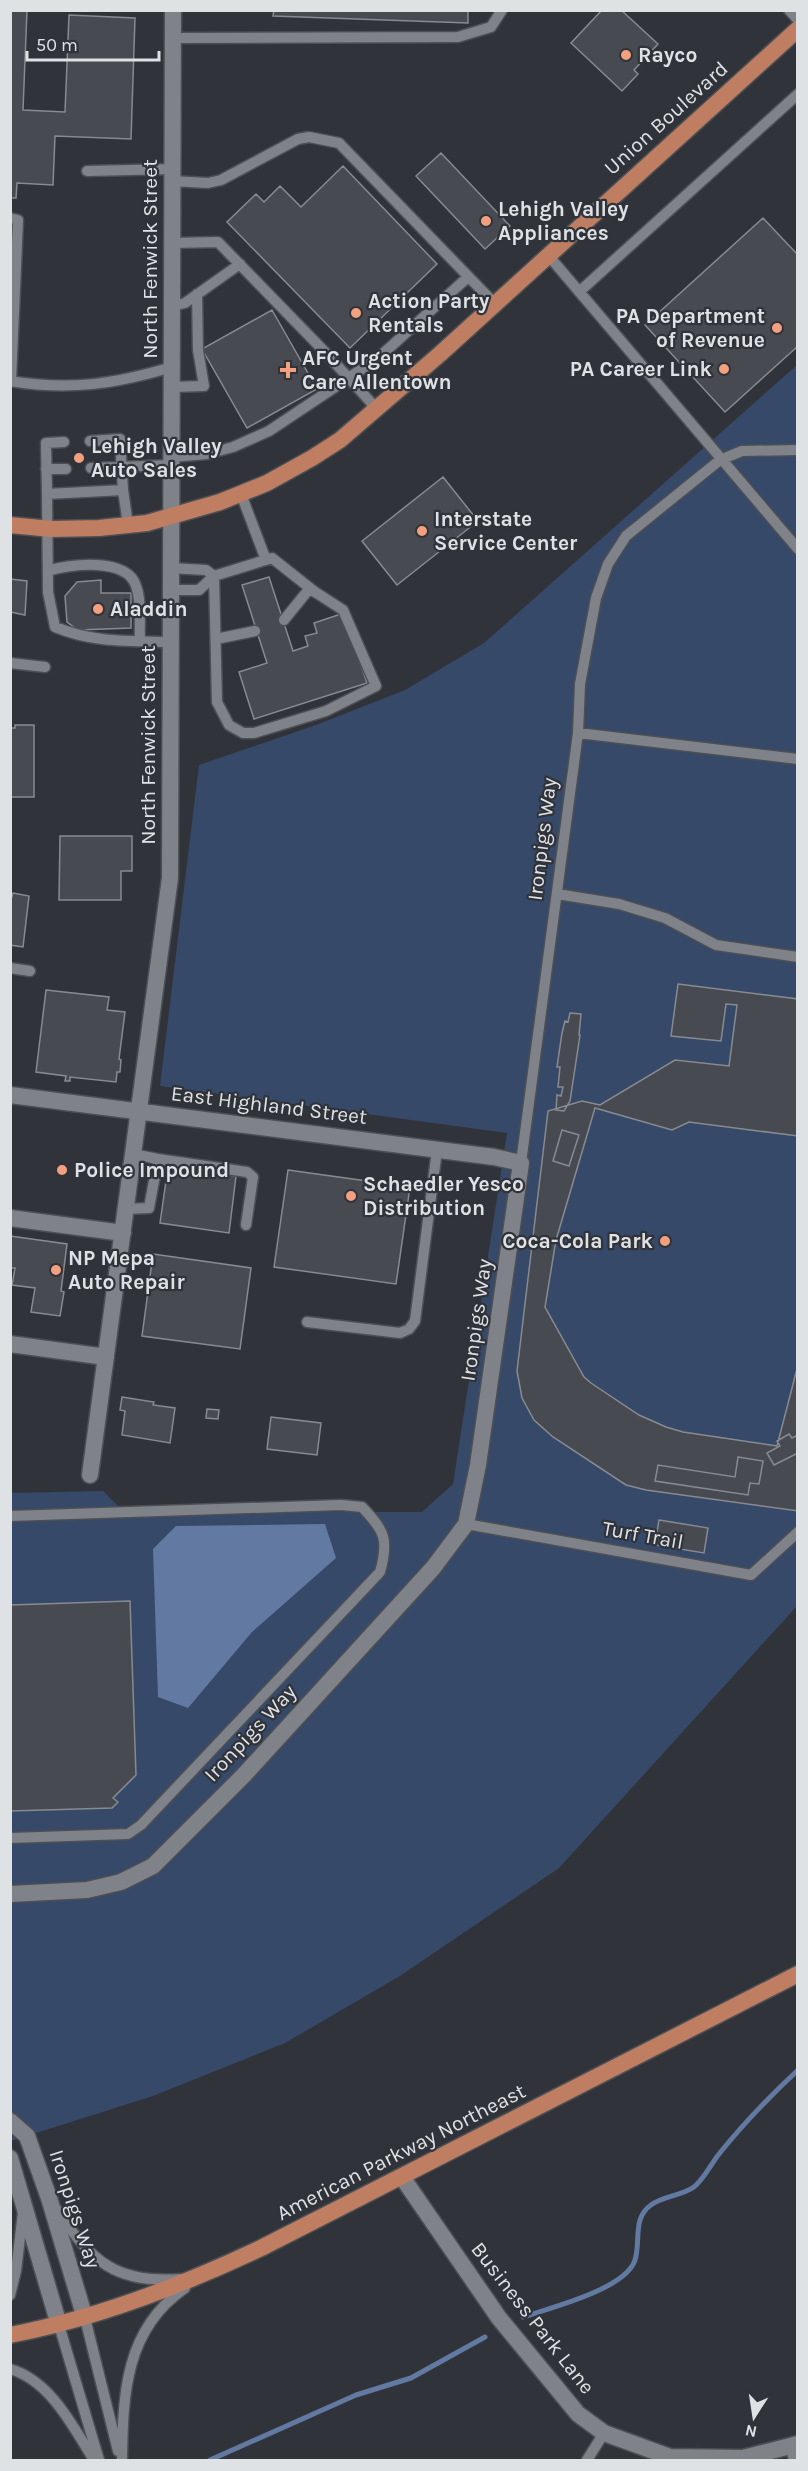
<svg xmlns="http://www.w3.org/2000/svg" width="808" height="2471" font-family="Karla,sans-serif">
	<rect width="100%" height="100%" fill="#303339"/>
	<!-- green -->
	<path fill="#374968" d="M 797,365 L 797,1606 L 559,1868 L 400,1976 L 285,2043 L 153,2096 L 11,2141 L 10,1493 L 103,1491 L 124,1512 L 422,1512 L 453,1484 L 507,1133 L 160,1086 L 199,765 L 316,725 L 405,690 L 484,643 Z"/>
	<!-- water -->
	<path fill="#6279a2" d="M 325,1524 L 336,1558 L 252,1632 L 188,1708 L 158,1697 L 153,1549 L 176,1526 Z"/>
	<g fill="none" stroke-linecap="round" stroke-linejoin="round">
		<!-- stream -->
		<path stroke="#6279a2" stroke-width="5" d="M 523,2317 C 550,2308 626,2289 635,2260 C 641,2242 632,2218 651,2205 C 663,2196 681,2196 694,2187 C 704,2179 711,2164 719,2154 C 743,2124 769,2097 798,2070
			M 210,2460 L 356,2395 L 411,2378 L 485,2337"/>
	</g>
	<!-- building -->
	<path fill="#474a50" stroke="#878b91" stroke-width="1.5" d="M 10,10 L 27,10 L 23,110 L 65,112 L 69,15 L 135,18 L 131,139 L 55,136 L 53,185 L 17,183 L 16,198 L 10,198 Z
		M 274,10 L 468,10 L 468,23 L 273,16 Z
		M 602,10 L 621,10 L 658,44 L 634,70 L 638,74 L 622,91 L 571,43 Z
		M 441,153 L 510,226 L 485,249 L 416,176 Z
		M 343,166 L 437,264 L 350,348 L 227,222 L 256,194 L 264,202 L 280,186 L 301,207 Z
		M 763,218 L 798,255 L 798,346 L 725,412 L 645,325 Z
		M 272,310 L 317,389 L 247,428 L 202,349 Z
		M 443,477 L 478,521 L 397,585 L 362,541 Z
		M 269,577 L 293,651 L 308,646 L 305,636 L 317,633 L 314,623 L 344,613 L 367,683 L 254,719 L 239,672 L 267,663 L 242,585 Z
		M 10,579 L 27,581 L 25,615 L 10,612 Z
		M 101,580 L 101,593 L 131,593 L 131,628 L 78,630 L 67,622 L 65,596 L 77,582 Z
		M 15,725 L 34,725 L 34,797 L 10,797 L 10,728 L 15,728 Z
		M 60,836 L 132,836 L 132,871 L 121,871 L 121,900 L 59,900 Z
		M 13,893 L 29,896 L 23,947 L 10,945 L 10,903 Z
		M 678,984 L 798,999 L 798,1136 L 689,1122 L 672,1130 L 595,1108 L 556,1240 L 545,1307 L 584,1377 L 591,1383 L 639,1415 L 666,1427 L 683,1432 L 777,1446 L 798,1365 L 798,1511 L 646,1490 L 626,1485 L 553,1437 L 534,1420 L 522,1398 L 517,1371 L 548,1111 L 582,1101 L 600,1105 L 675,1060 L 729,1066 L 737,1005 L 726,1004 L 721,1041 L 671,1036 Z
		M 46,990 L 109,997 L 107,1010 L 125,1012 L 119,1059 L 121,1060 L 120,1072 L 117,1072 L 116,1082 L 70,1077 L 70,1081 L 65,1081 L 66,1076 L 36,1072 Z
		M 570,1013 L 581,1014 L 579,1035 L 580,1035 L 570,1101 L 564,1111 L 556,1110 L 557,1095 L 561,1096 L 563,1087 L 558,1087 L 560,1067 L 557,1067 L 562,1033 L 565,1021 L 568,1022 Z
		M 562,1130 L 579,1135 L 569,1166 L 553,1161 Z
		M 168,1167 L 236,1176 L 229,1233 L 160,1223 Z
		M 288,1170 L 410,1187 L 396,1284 L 274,1267 Z
		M 10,1236 L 67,1244 L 61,1291 L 64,1292 L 60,1316 L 31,1312 L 35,1288 L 12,1285 L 15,1268 L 10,1268 Z
		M 153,1254 L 251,1268 L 240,1349 L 142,1336 Z
		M 122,1397 L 154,1402 L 153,1405 L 175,1408 L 170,1443 L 122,1435 L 125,1411 L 120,1410 Z
		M 207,1409 L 219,1410 L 218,1419 L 206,1418 Z
		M 271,1417 L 321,1423 L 317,1455 L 267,1449 Z
		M 789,1434 L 792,1438 L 798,1435 L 798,1453 L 774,1465 L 767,1453 L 780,1446 L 777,1441 Z
		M 738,1457 L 763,1461 L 759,1484 L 750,1483 L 748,1495 L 655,1481 L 658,1465 L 735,1477 Z
		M 659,1520 L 708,1528 L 704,1553 L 655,1545 Z
		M 130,1601 L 136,1775 L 113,1798 L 118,1802 L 112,1808 L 10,1811 L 10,1605 Z"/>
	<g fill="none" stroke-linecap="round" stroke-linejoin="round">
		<defs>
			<path id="service" d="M 789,10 L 798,20
				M 173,38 L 458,37 L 491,27 L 502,10
				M 87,171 L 173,169
				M 172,181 L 208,183 L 221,180 L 298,139 L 309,137 L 339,143 L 495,304
				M 10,218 L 18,220 L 11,381
				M 172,243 L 218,242 L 324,351 L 377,409
				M 548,255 L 798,549
				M 579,292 L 798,94
				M 172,306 L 185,303 L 240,264
				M 10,381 C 69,391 115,384 172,367
				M 172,387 L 204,386 L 198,350 L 197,294
				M 90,441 L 120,439 L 123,490 L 128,525
				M 64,442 L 46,443 L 47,494 L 123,490
				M 171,457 L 207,454 L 233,447 L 269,431 L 377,359 L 468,277
				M 91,468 L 171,465
				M 46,469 L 66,469
				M 47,494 L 48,592 L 55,627 C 94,643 129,641 170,642
				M 241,494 L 266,560
				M 171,568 L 206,570 L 214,576
				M 48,571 C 69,564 127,557 136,586 C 142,602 139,624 140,641
				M 171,590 L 199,590 L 214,576 L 272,558 L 315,592 L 343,610 L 376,686 L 326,711 L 254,733 L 243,733 L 229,725 L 217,702 L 214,576
				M 284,620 L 310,588
				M 216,639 L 255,631
				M 10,663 L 45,667
				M 578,733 L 798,759
				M 557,894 L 619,904 L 665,918 L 716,945 L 798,957
				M 10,968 L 30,971
				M 158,1159 L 247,1172 L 253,1177 L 246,1225
				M 521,1163 L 578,733 L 580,684 L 596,598 L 608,564 L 626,536 L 720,460 L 742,451 L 798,450
				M 126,1209 L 149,1208 L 158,1159 L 133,1154
				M 307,1322 L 400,1333 L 409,1329 L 415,1321 L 437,1150
				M 10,1516 L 341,1505 L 362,1507 C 385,1531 389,1540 380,1572 L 141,1825 L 128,1834 L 10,1838
				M 466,1524 L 751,1575 L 798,1532
				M 57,2210 C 92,2262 116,2284 181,2279
				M 10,2295 L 16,2271 L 23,2212
				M 85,2318 L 118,2451
				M 59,2325 L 99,2460
				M 10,2369 C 51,2381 73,2427 94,2460
				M 790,2446 L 794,2460
				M 122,2460 C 123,2394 125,2329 185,2288
				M 587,2460 L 604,2433"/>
			<path id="minor" d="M 10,1095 L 494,1157 L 521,1163 L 478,1465 L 466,1524 L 433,1568 L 244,1775 L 153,1866 L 121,1882 L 87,1890 L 10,1894
				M 10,1218 L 123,1233
				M 10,1344 L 106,1357
				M 90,1475 L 170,878 L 173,10
				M 10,2121 L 27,2136 L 49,2198 L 85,2318
				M 10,2158 L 59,2325
				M 402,2177 L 499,2318 L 578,2414 L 604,2433 L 670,2457 L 743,2458 L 798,2444"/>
			<path id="primary" d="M 10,525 L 51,529 L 99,528 L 147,523 L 220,502 L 267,483 L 312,458 L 340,440 L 440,354 L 798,29
				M 10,2335 C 98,2318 181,2286 261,2248 L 798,1974"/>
		</defs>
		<!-- service casing -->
		<use href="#service" stroke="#4c4f53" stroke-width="13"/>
		<!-- minor casing -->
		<use href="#minor" stroke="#4c4f53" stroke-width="19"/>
		<!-- primary casing -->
		<use href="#primary" stroke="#4c4f53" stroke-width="19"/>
		<!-- service -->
		<use href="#service" stroke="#7f8289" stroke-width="10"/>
		<!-- minor -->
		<use href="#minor" stroke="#7f8289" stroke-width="16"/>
		<!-- primary -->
		<use href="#primary" stroke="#bf7d61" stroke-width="16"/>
	</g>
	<!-- markers -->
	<g fill="#f2a07f" stroke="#303339" stroke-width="2">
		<circle cx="626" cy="55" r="6"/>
		<circle cx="486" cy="221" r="6"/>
		<circle cx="356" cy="313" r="6"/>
		<circle cx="777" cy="328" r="6"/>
		<circle cx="724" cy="369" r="6"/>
		<path d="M285 361h6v6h6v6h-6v6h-6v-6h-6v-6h6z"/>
		<circle cx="79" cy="458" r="6"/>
		<circle cx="422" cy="531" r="6"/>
		<circle cx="98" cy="609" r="6"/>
		<circle cx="62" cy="1170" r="6"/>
		<circle cx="351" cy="1196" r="6"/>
		<circle cx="665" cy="1241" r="6"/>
		<circle cx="56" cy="1270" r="6"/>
	</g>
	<g text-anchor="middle" stroke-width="4.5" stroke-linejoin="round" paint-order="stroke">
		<!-- poi labels -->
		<g font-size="21" font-weight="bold" fill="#dfe2e5" stroke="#303339" text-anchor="start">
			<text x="638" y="62">Rayco</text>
			<text x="498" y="216">Lehigh Valley<tspan x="498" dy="24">Appliances</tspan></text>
			<text x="368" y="308">Action Party<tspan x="368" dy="24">Rentals</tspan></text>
			<text x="765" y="323" text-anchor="end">PA Department<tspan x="765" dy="24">of Revenue</tspan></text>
			<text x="302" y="365">AFC Urgent<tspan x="302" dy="24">Care Allentown</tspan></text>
			<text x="712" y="376" text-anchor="end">PA Career Link</text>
			<text x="91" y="453">Lehigh Valley<tspan x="91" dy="24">Auto Sales</tspan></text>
			<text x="434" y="526">Interstate<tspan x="434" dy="24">Service Center</tspan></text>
			<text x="110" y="616">Aladdin</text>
			<text x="74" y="1177">Police Impound</text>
			<text x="363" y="1191">Schaedler Yesco<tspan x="363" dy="24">Distribution</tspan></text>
			<text x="653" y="1248" text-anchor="end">Coca-Cola Park</text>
			<text x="68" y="1265">NP Mepa<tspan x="68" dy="24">Auto Repair</tspan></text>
		</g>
		<!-- street labels -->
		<g font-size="21" fill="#dfe2e5" stroke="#303339">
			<text transform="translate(666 118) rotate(-42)" y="7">Union Boulevard</text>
			<text transform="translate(150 259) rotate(-90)" y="7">North Fenwick Street</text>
			<text transform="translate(148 745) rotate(-90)" y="7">North Fenwick Street</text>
			<text transform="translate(542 839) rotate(-83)" y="7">Ironpigs Way</text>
			<text transform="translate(269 1105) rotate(7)" y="7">East Highland Street</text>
			<text transform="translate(476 1320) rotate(-82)" y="7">Ironpigs Way</text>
			<text transform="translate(643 1535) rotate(10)" y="7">Turf Trail</text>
			<text transform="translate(250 1733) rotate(-47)" y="7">Ironpigs Way</text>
			<text transform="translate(401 2152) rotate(-27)" y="7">American Parkway Northeast</text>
			<text transform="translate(75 2209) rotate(72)" y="7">Ironpigs Way</text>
			<text transform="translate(533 2318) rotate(52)" y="7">Business Park Lane</text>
		</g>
	</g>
	<!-- border -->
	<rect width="808" height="2471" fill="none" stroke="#dfe2e5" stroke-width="24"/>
	<!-- north arrow -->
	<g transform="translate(754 2417) rotate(192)" stroke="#303339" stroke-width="4.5" paint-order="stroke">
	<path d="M0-4.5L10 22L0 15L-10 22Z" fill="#dfe2e5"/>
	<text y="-9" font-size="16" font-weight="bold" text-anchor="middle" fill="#dfe2e5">N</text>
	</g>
	<!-- scale -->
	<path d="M27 51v9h132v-9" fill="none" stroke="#dfe2e5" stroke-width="3"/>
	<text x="36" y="51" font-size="18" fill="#dfe2e5" stroke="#303339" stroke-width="4.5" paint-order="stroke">50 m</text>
</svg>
